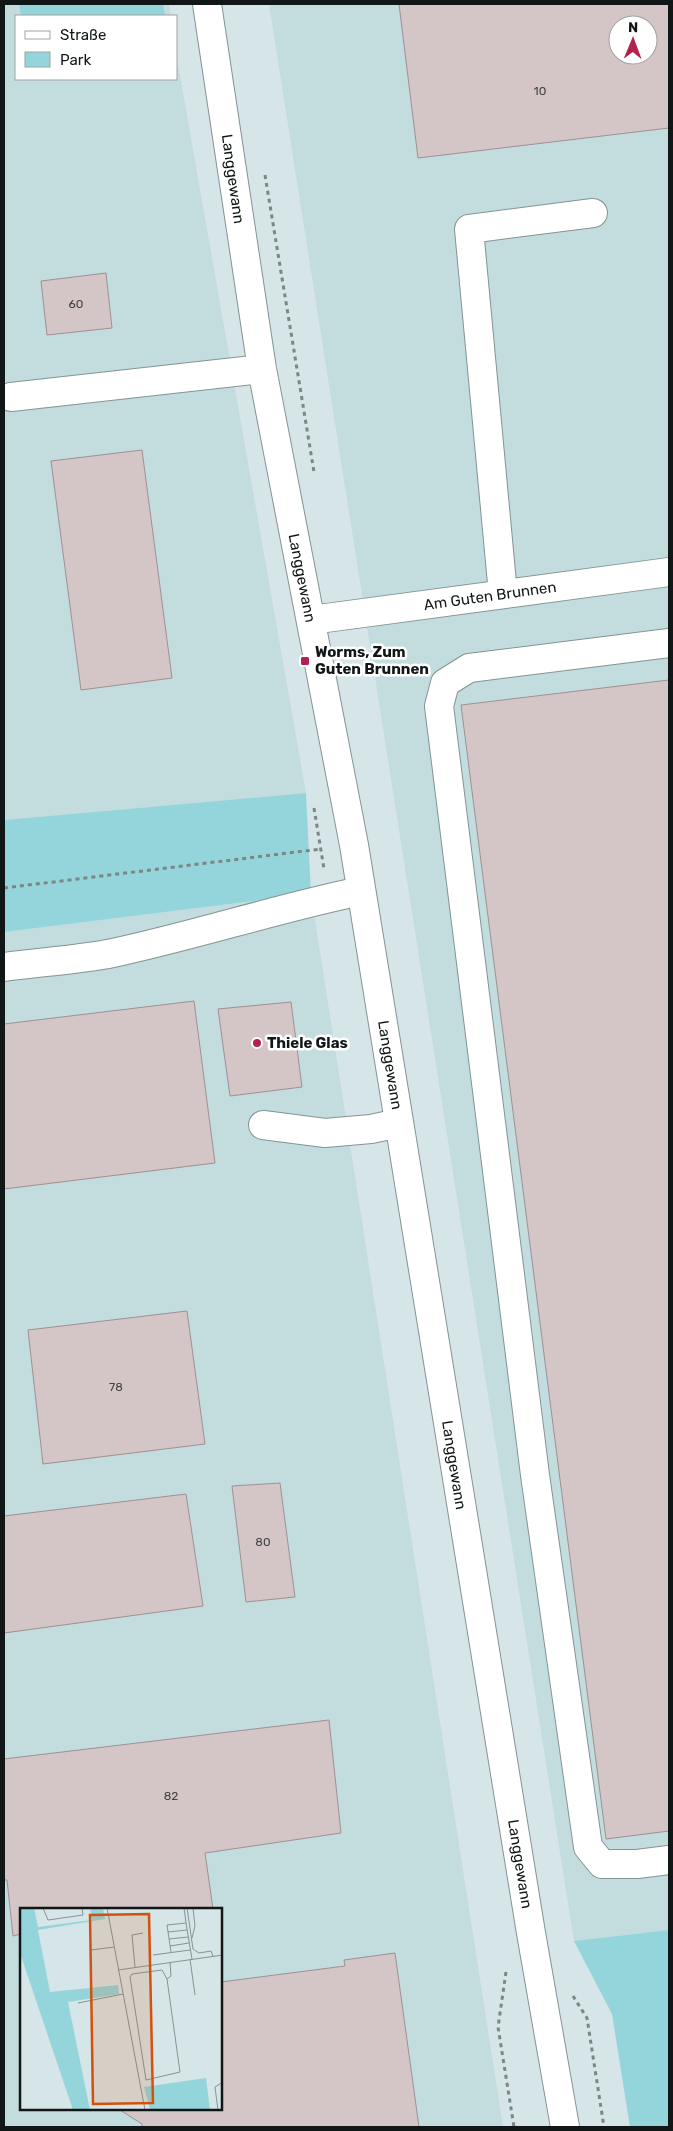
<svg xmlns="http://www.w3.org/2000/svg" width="673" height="2131" font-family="Rubik,sans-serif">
	<rect width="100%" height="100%" fill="#d6e5e7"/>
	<!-- built -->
	<path fill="#c3dcde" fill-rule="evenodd" d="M 4,4 L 169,4 L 171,16 L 16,16 L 16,79 L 176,79 L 176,53 L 306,793 L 4,820 Z
		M 269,4 L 669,4 L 669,1930 L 574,1941 ZM 618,25 L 648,25 L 648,55 L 618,55 Z
		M 311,894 L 503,2127 L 4,2127 L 4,932 ZM 21,1910 L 221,1910 L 221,2110 L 21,2110 Z"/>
	<!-- green -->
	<path fill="#94d5db" d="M 19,4 L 163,4 L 165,16 L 21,16 Z
		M 306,793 L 311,894 L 4,932 L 4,820 Z
		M 669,1930 L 669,2127 L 630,2127 L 612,2014 L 574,1941 Z"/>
	<!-- building -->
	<path fill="#d4c6c7" stroke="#9e9092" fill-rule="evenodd" d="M 399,4 L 669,4 L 669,128 L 418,158 ZM 618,25 L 648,25 L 648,55 L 618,55 Z
		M 106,273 L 112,328 L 47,335 L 41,281 Z
		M 142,450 L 172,678 L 81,690 L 51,461 Z
		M 669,680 L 669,1831 L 606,1839 L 461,705 Z
		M 194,1001 L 215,1163 L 4,1189 L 4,1024 Z
		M 291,1002 L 302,1087 L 230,1096 L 218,1009 Z
		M 187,1311 L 205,1444 L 43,1464 L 28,1330 Z
		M 280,1483 L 295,1597 L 246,1602 L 232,1486 Z
		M 186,1494 L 203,1606 L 4,1633 L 4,1516 Z
		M 329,1720 L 341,1833 L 205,1853 L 213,1909 L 21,1910 L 21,1934 L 13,1936 L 7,1880 L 4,1880 L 4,1759 Z
		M 395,1953 L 419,2127 L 142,2127 L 142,2124 L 120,2110 L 221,2110 L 221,1982 L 345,1966 L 344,1960 Z"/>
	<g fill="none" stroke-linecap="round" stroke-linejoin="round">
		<defs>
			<path id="minor" d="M 207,4 L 262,369 L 354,845 L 531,1933 L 565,2127
				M 11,397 L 262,369
				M 503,594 L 469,229 L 593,213
				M 311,620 L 669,572
				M 669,643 L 469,668 L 445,683 L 439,706 L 535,1475 L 588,1847 L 602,1864 L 637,1864 L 669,1860
				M 4,967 C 40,962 78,960 113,953 C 197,935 278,908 361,891
				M 263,1125 L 325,1133 L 371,1129 L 399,1123"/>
		</defs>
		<!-- minor casing -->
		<use href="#minor" stroke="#849394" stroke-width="30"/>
		<!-- path -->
		<path stroke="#7b8687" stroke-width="3" stroke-dasharray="4 4" stroke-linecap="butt" d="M 265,175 L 314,472
			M 314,808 L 324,869
			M 4,888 L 321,849
			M 506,1972 L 498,2027 L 514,2127
			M 573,1996 L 587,2018 L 604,2127"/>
		<!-- minor -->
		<use href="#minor" stroke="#fff" stroke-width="28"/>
	</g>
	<!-- markers -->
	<g fill="#b3224d" stroke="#fff" stroke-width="2">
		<rect x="300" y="656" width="10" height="10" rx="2.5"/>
		<circle cx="257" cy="1043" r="5"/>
	</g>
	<g text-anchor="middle" stroke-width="5" stroke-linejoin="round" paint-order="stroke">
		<!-- number labels -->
		<g font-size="12" fill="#424343">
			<text x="540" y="95">10</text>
			<text x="76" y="308">60</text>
			<text x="116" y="1391">78</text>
			<text x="263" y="1546">80</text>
			<text x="171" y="1800">82</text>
		</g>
		<!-- street labels -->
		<g font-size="15" fill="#111717" stroke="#fff">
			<text transform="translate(233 179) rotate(82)" y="5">Langgewann</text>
			<text transform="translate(302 578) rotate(79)" y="5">Langgewann</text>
			<text transform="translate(490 596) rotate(-8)" y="5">Am Guten Brunnen</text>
			<text transform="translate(390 1065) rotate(81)" y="5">Langgewann</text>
			<text transform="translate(454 1465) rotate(81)" y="5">Langgewann</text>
			<text transform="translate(520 1864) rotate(81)" y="5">Langgewann</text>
		</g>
		<!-- poi labels -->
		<g font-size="15" font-weight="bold" fill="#111717" stroke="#fff" text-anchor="start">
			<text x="315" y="657">Worms, Zum<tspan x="315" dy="17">Guten Brunnen</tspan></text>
			<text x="267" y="1048">Thiele Glas</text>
		</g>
	</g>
	<!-- overview -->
	<g transform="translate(20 1908)">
		<rect width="202" height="202" fill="#d6e5e7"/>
		<path d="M 0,0 L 14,0 L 18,19 L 72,12 L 70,0 L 83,0 L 85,11 L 18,22 L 30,84 L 98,77 L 99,86 L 48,94 L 70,202 L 53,202 L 0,45 ZM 186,170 L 190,202 L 130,202 L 124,179 Z" fill="#94d5db"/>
		<path fill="none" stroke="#879394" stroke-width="1" d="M 23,0 L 28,12 L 63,7 L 62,0M 87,0 L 125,202M 164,0 L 166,15M 167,0 L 173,41 L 179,45 L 191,43 L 193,48M 148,24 L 167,22M 172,30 L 175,18 L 173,0M 149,31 L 168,29M 150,38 L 169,35M 71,42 L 94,39M 151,44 L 147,17 L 166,15 L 172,51M 133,47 L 170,42M 170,51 L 175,87M 115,59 L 112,27 L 123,25M 98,62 L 203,47M 147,71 L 142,62 L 112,66 L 110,69 L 126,172 L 160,164 L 147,71 L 151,68 L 150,54M 58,95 L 103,86M 198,202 L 195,179 L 203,174"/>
		<path fill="#d2520d" fill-opacity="0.15" stroke="#d2520d" stroke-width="2.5" d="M 129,6 L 133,195 L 73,196 L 70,7 Z"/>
		<rect width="202" height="202" fill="none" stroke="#111717" stroke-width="2.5"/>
	</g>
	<!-- border -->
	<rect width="673" height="2131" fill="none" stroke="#111717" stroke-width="10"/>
	<!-- legend -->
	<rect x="15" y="15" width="162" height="65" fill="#ffffff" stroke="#a0a2a2"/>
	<rect x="25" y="31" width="25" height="8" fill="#ffffff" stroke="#a0a2a2"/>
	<text x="60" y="40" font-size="15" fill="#111717">Straße</text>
	<rect x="25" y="52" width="25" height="15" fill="#94d5db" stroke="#a0a2a2"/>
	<text x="60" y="65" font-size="15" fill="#111717">Park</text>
	<!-- north arrow -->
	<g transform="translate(633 40) rotate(1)"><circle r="24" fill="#ffffff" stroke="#a0a2a2"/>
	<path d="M0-4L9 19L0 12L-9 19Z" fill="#b3224d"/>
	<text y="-8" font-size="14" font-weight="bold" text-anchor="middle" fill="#111717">N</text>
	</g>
</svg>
